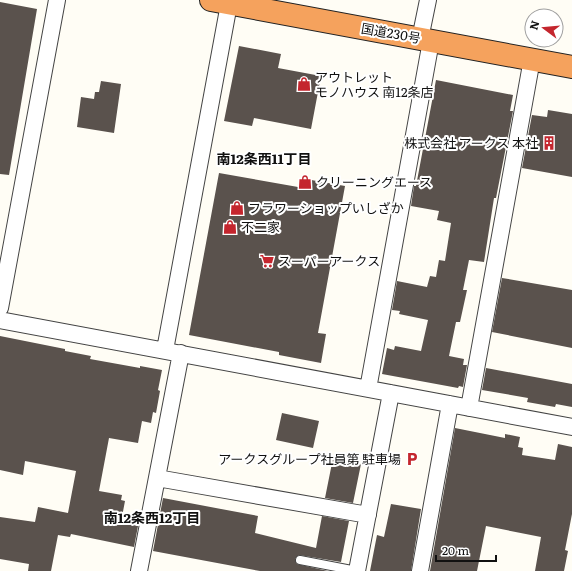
<svg xmlns="http://www.w3.org/2000/svg" width="572" height="571" font-family="Literata,'Noto Sans JP',serif">
	<rect width="100%" height="100%" fill="#fffdf5"/>
	<!-- building -->
	<path fill="#5a524d" d="M 0,2 L 37,9 L 9,175 L 0,174 Z
		M 239,46 L 281,54 L 278,68 L 321,76 L 311,129 L 254,118 L 252,126 L 224,121 Z
		M 436,80 L 513,95 L 510,111 L 513,111 L 496,198 L 494,198 L 484,262 L 469,260 L 463,290 L 467,290 L 460,322 L 456,322 L 449,356 L 464,359 L 463,365 L 467,365 L 463,387 L 459,386 L 458,388 L 382,374 L 387,348 L 394,350 L 395,346 L 421,351 L 428,320 L 399,314 L 400,311 L 392,310 L 397,281 L 427,287 L 430,276 L 436,277 L 439,260 L 445,261 L 451,223 L 437,220 L 439,211 L 411,206 L 414,186 L 416,186 Z
		M 101,81 L 121,84 L 114,133 L 77,127 L 81,97 L 94,99 L 95,92 L 99,92 Z
		M 548,110 L 572,114 L 572,177 L 522,168 L 532,115 L 547,117 Z
		M 219,173 L 298,187 L 300,178 L 345,186 L 318,333 L 326,334 L 321,363 L 279,355 L 279,352 L 189,335 Z
		M 502,278 L 572,290 L 572,348 L 492,332 Z
		M 0,336 L 65,349 L 65,351 L 91,356 L 90,359 L 140,368 L 140,366 L 162,370 L 158,390 L 160,391 L 156,413 L 153,412 L 151,423 L 142,421 L 138,443 L 109,438 L 99,491 L 122,495 L 121,500 L 125,501 L 121,522 L 138,526 L 134,547 L 71,534 L 70,537 L 58,535 L 51,571 L 28,571 L 29,564 L 0,559 L 0,517 L 35,522 L 38,507 L 68,513 L 76,471 L 25,461 L 23,475 L 0,470 Z
		M 486,368 L 572,384 L 572,407 L 556,404 L 555,407 L 527,402 L 528,398 L 482,390 Z
		M 282,413 L 319,421 L 313,448 L 276,440 Z
		M 455,428 L 505,438 L 505,434 L 520,437 L 518,447 L 523,448 L 522,455 L 555,460 L 558,444 L 572,447 L 572,514 L 565,550 L 568,551 L 564,571 L 535,571 L 541,537 L 486,526 L 477,571 L 430,571 Z
		M 333,458 L 361,464 L 353,503 L 325,498 Z
		M 163,498 L 258,516 L 255,533 L 316,548 L 322,516 L 349,521 L 341,562 L 299,555 L 295,559 L 297,564 L 328,571 L 260,571 L 153,551 Z
		M 391,504 L 421,509 L 411,571 L 370,571 L 377,535 L 384,537 Z"/>
	<g fill="none" stroke-linecap="round" stroke-linejoin="round">
		<defs>
			<path id="lane" d="M 300,560 L 357,571"/>
			<path id="street" d="M 420,39 L 428,0
				M 0,308 L 57,0
				M 0,320 L 572,427
				M 165,350 L 229,4
				M 368,389 L 431,41
				M 469,408 L 532,59
				M 157,478 L 368,515
				M 139,571 L 181,353
				M 357,571 L 391,393
				M 420,571 L 450,404"/>
			<path id="highway" d="M 211,0 L 572,67"/>
		</defs>
		<!-- lane casing -->
		<use href="#lane" stroke="#444" stroke-width="10"/>
		<!-- street casing -->
		<use href="#street" stroke="#444" stroke-width="18"/>
		<!-- highway casing -->
		<use href="#highway" stroke="#222" stroke-width="24"/>
		<!-- lane -->
		<use href="#lane" stroke="#fff" stroke-width="8"/>
		<!-- street -->
		<use href="#street" stroke="#fff" stroke-width="16"/>
		<!-- highway -->
		<use href="#highway" stroke="#f5a25d" stroke-width="22"/>
	</g>
	<!-- icons -->
	<defs>
		<symbol id="shop-bare" viewBox="-9 -9 18 18"><path d="M-5-2.5h2.3a2.7 3.5 0 0 1 5.4 0H5L5.5 6h-11ZM-1.5-2.5h3a1.5 2.3 0 0 0-3 0Z" fill="#c4262e" stroke="#fff" stroke-width="2.5" paint-order="stroke"/></symbol>
		<symbol id="building-bare" viewBox="-9 -9 18 18"><path d="M-4-6H4V6H1V3H-1V6H-4ZM-2.5-4.3h1.7v1.8h-1.7ZM.8-4.3h1.7v1.8H.8ZM-2.5-1h1.7V.8h-1.7ZM.8-1h1.7V.8H.8Z" fill="#c4262e" stroke="#fff" stroke-width="2.5" paint-order="stroke"/></symbol>
		<symbol id="supermarket-bare" viewBox="-9 -9 18 18"><path d="M-6-5.5h2.5l.6 2H6L4.5 2H-2.5L-4.4-4H-6ZM-1.5 3.2a1.3 1.3 0 1 0 .1 0ZM3 3.2a1.3 1.3 0 1 0 .1 0Z" fill="#c4262e" stroke="#fff" stroke-width="2.5" paint-order="stroke"/></symbol>
		<symbol id="parking-bare" viewBox="-9 -9 18 18"><path d="M-3.5-5.5H1a3.5 3.5 0 0 1 0 7H-1V5.5H-3.5ZM-1-3.4V-.6H.8a1.4 1.4 0 0 0 0-2.8Z" fill="#c4262e" stroke="#fff" stroke-width="2.5" paint-order="stroke"/></symbol>
	</defs>
	<g fill-rule="evenodd">
		<use href="#shop-bare" x="294" y="74" width="20" height="20"/>
		<use href="#building-bare" x="539" y="133" width="20" height="20"/>
		<use href="#shop-bare" x="295" y="172" width="20" height="20"/>
		<use href="#shop-bare" x="227" y="198" width="20" height="20"/>
		<use href="#shop-bare" x="220" y="217" width="20" height="20"/>
		<use href="#supermarket-bare" x="257" y="251" width="20" height="20"/>
		<use href="#parking-bare" x="402" y="449" width="20" height="20"/>
	</g>
	<g text-anchor="middle" stroke-width="4" stroke-linejoin="round" paint-order="stroke">
		<!-- street labels -->
		<g font-size="13" fill="#111" stroke="#fff">
			<text transform="translate(391 33) rotate(10)" y="5">国道230号</text>
		</g>
		<!-- poi labels -->
		<g font-size="13" fill="#111" stroke="#fff" text-anchor="start">
			<text x="315" y="82">アウトレット<tspan x="315" dy="15">モノハウス 南12条店</tspan></text>
			<text x="538" y="148" text-anchor="end">株式会社 アークス 本社</text>
			<text x="316" y="187">クリーニングエース</text>
			<text x="248" y="213">フラワーショップいしざか</text>
			<text x="241" y="232">不二家</text>
			<text x="278" y="266">スーパーアークス</text>
			<text x="401" y="464" text-anchor="end">アークスグループ社員第 駐車場</text>
		</g>
		<!-- neighbourhood labels -->
		<g font-size="14" font-weight="bold" fill="#111" stroke="#fff">
			<text x="264" y="164">南12条西11丁目</text>
			<text x="152" y="523">南12条西12丁目</text>
		</g>
	</g>
	<!-- north arrow -->
	<g transform="translate(544 28) rotate(286)"><circle r="19" fill="#ffffff" stroke="#a0a0a0"/>
	<path d="M0-3L7 15L0 10L-7 15Z" fill="#c4262e"/>
	<text y="-6" font-size="11" font-weight="bold" text-anchor="middle" fill="#111111">N</text>
	</g>
	<!-- scale -->
	<path d="M436 555v6h60v-6" fill="none" stroke="#111111" stroke-width="2"/>
	<text x="442" y="555" font-size="12" fill="#111111" stroke="#ffffff" stroke-width="3" paint-order="stroke">20 m</text>
</svg>
